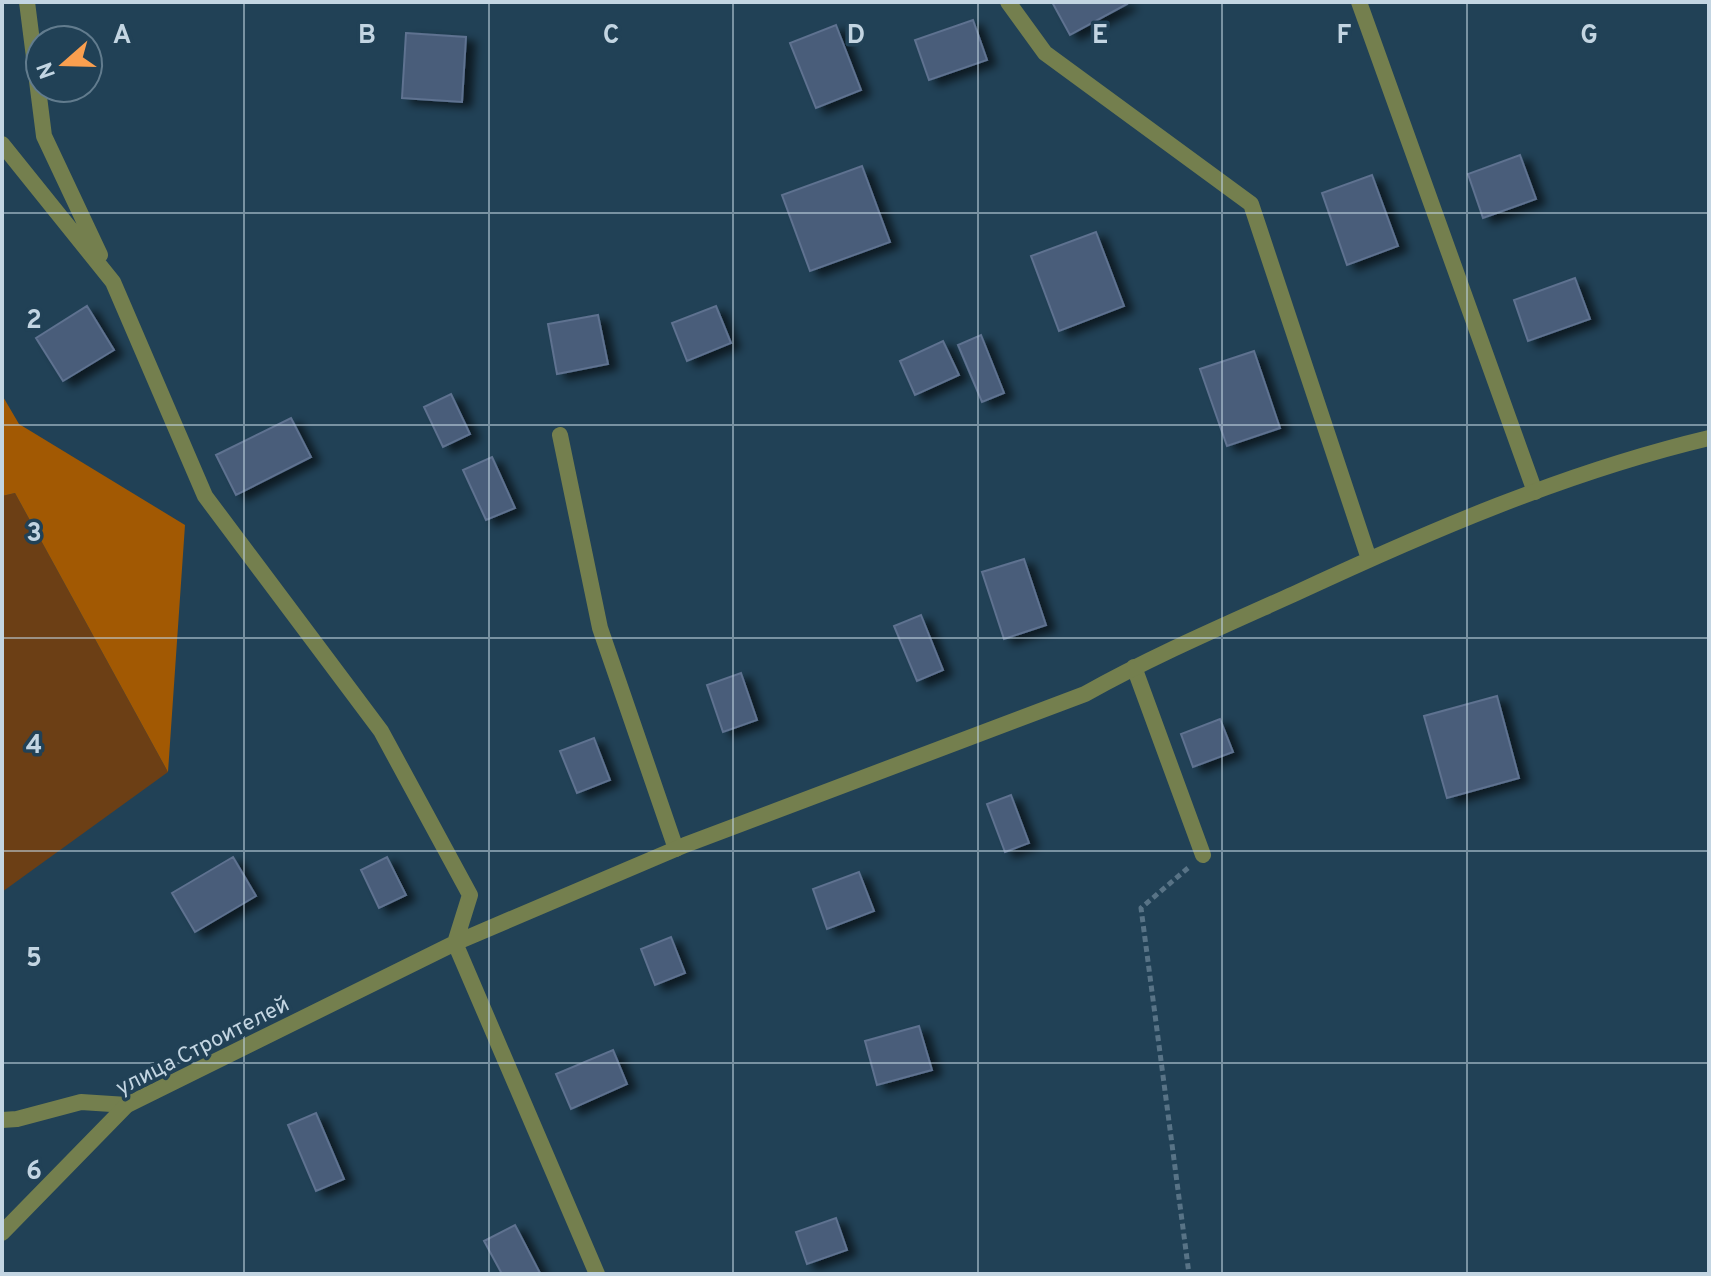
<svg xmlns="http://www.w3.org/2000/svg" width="1711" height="1276" font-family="Overpass,sans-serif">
	<defs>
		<filter id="shadow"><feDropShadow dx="9" dy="5" stdDeviation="4" flood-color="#0009"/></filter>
	</defs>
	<rect width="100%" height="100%" fill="#214156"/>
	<!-- green -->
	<path fill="#6c3f15" d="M 15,493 L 168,772 L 2,892 L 2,496 Z"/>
	<!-- forest -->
	<path fill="#a25903" d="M 2,395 L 19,424 L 185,525 L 168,772 L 15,493 L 2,496 Z"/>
	<!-- building -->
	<path fill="#4a5d7a" stroke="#5e7290" stroke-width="2" filter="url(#shadow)" d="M 1052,2 L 1126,2 L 1127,4 L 1070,35 Z
		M 973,20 L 987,60 L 929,80 L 915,40 Z
		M 836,25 L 861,90 L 816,108 L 790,43 Z
		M 406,33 L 466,37 L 462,102 L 402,98 Z
		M 1520,155 L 1536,199 L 1483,218 L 1468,174 Z
		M 862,166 L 890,242 L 810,271 L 782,195 Z
		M 1372,175 L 1398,246 L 1347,265 L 1322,193 Z
		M 1096,232 L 1124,306 L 1059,331 L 1031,256 Z
		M 1575,278 L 1590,319 L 1528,341 L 1514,300 Z
		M 87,306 L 114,350 L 63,381 L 36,338 Z
		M 716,306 L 731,343 L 687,361 L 672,323 Z
		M 598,315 L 608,364 L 557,374 L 548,324 Z
		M 981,335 L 1004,393 L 982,402 L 958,345 Z
		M 943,341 L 959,375 L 915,395 L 900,361 Z
		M 1254,351 L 1280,428 L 1227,446 L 1200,369 Z
		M 451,394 L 470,434 L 443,447 L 424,407 Z
		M 291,418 L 311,457 L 236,495 L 216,455 Z
		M 492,457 L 515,508 L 486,520 L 463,470 Z
		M 1024,559 L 1046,625 L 1004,639 L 982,572 Z
		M 921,615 L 943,670 L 917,681 L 894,626 Z
		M 741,673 L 757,720 L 723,732 L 707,685 Z
		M 1497,696 L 1519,778 L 1447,798 L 1424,716 Z
		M 1220,719 L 1233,752 L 1193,767 L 1181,734 Z
		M 594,738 L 610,780 L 577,793 L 560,751 Z
		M 1011,795 L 1029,843 L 1005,852 L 987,804 Z
		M 233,857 L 256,896 L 195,932 L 172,893 Z
		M 387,857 L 406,895 L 379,908 L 361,870 Z
		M 859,872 L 874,911 L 827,929 L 813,889 Z
		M 671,937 L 685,973 L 655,985 L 641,949 Z
		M 919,1026 L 932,1070 L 877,1085 L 865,1041 Z
		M 613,1050 L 627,1084 L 571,1109 L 556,1074 Z
		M 316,1113 L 344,1179 L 316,1191 L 288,1125 Z
		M 836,1218 L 847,1250 L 807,1264 L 796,1232 Z
		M 515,1225 L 540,1273 L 538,1274 L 502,1274 L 484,1241 Z"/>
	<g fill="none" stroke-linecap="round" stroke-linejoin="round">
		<!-- path -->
		<path stroke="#587386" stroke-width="5" stroke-dasharray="6 4" stroke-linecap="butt" d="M 1188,868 L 1141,908 L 1189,1274"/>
		<!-- lane -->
		<path stroke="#747f4e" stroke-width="16" d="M 1359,2 L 1535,492
			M 560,435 L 600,628 L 676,849
			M 1134,667 L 1203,855
			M 2,1120 L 17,1119 L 81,1102 L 127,1105"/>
		<!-- street -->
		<path stroke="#747f4e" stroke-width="16" d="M 27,2 L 44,136 L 100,255
			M 1008,2 L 1045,53 L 1251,204 L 1369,559
			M 2,144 L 113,282 L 205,496 L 381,731 L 470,895 L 455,943 L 597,1274
			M 2,1233 L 127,1105 L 455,943 L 685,845 L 1085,694 C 1153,656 1223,626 1294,594 C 1427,532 1566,472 1709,438"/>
	</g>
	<!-- grid -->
	<path fill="none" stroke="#c3d5e2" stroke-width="2" stroke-opacity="0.55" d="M 244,2 L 244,1274M 489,2 L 489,1274M 733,2 L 733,1274M 978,2 L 978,1274M 1222,2 L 1222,1274M 1467,2 L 1467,1274M 2,213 L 1709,213M 2,425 L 1709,425M 2,638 L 1709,638M 2,851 L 1709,851M 2,1063 L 1709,1063"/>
	<g text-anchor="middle" stroke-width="7" stroke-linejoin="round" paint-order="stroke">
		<!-- street labels -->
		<g font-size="22" fill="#c3d5e2" stroke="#214156">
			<text transform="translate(202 1045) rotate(-27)" y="8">улица Строителей</text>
		</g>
	</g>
	<g font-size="26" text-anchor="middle" font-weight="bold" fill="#c3d5e2" stroke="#214156" stroke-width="7" stroke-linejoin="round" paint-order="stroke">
		<text x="122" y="43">A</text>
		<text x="367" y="43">B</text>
		<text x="611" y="43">C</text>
		<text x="856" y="43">D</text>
		<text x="1100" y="43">E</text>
		<text x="1344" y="43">F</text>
		<text x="1589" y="43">G</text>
		<text x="34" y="328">2</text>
		<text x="34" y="541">3</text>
		<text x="34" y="753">4</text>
		<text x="34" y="966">5</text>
		<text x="34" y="1179">6</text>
	</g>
	<!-- border -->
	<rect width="1711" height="1276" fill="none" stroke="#c3d5e2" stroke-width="8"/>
	<!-- north arrow -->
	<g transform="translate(64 64) rotate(250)"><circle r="38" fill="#214156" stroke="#627c8e" stroke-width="2"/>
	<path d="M0-6L14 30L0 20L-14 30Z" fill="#fa9f4f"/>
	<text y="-12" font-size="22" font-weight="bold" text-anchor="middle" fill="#c3d5e2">N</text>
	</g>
</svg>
